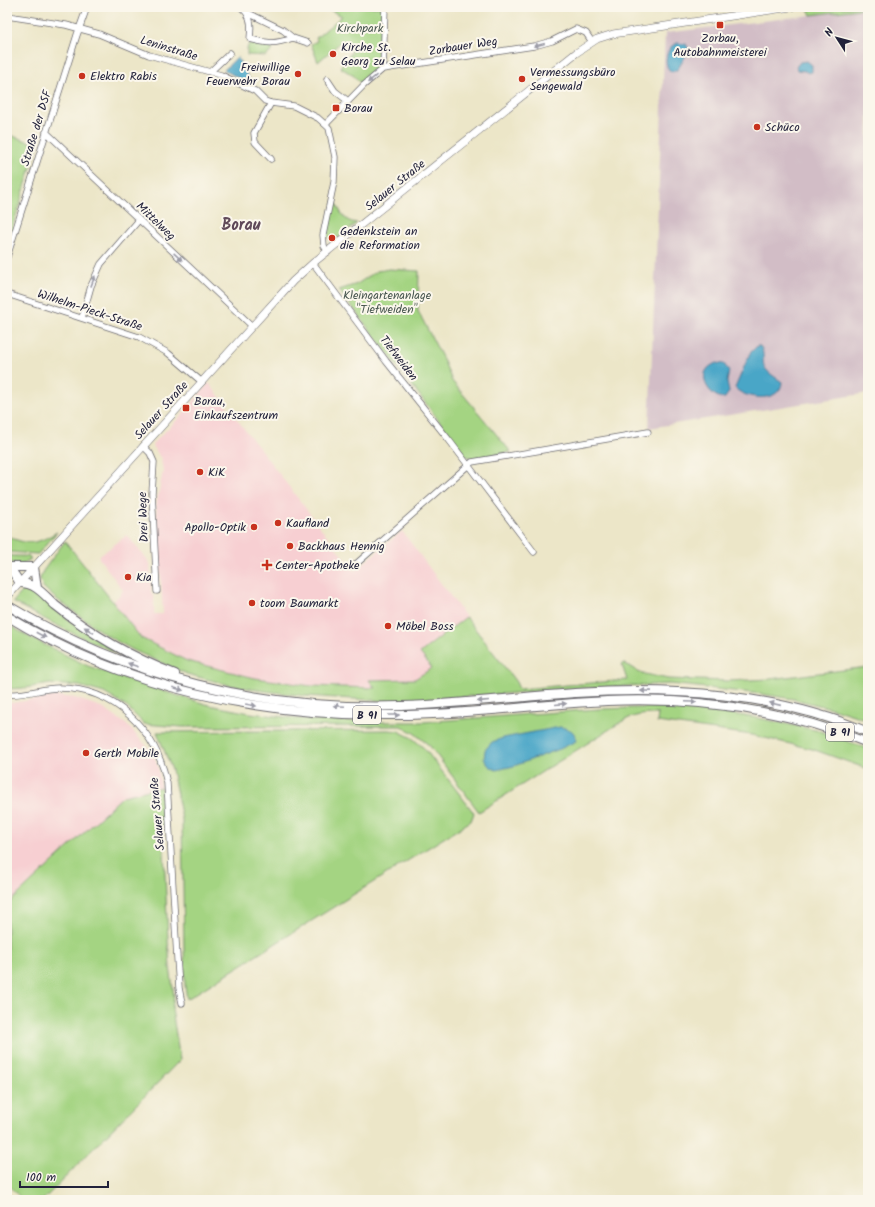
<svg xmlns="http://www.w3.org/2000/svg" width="875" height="1207" font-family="Kalam,sans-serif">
	<rect width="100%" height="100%" fill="#fbf7ec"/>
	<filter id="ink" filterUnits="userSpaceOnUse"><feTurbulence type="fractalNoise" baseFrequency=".025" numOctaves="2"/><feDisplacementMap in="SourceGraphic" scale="8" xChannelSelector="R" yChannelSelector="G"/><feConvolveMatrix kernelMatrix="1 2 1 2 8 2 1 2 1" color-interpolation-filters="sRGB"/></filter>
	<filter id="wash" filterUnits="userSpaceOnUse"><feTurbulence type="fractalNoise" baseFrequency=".012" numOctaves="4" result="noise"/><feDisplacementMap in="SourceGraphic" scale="16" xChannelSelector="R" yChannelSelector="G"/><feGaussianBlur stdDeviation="0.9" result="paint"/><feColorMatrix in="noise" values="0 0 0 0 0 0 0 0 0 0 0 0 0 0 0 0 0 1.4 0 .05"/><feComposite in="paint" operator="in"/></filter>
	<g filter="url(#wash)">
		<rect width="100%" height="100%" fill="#ece6c8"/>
		<!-- built -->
		<path fill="#f7cfd2" d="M 209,383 L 354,571 L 402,531 L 466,617 L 421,653 L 433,668 L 415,679 L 370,680 L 376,688 L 311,686 L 255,678 L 187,661 L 141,638 L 112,602 L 120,595 L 123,590 L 98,557 L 127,535 L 150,563 L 151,593 L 152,593 L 154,598 L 154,614 L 163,614 L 156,506 L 163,471 L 161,459 L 152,444 L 181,416 Z
			M 55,696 L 75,698 L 101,707 L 126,724 L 153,753 L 158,767 L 161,787 L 123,797 L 7,905 L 7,702 L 12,703 Z"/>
		<!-- industrial -->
		<path fill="#d2bdc6" d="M 868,8 L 868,393 L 649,428 L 665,33 Z"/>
		<!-- green -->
		<path fill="#a4d482" stroke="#637b5e" d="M 324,7 L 382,7 L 378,68 L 361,84 L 354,76 L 340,67 L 352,52 L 342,41 L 318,62 L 311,44 L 317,41 L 316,38 L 342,16 Z
			M 820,7 L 868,7 L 868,8 L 811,15 L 808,9 Z
			M 249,43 L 269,45 L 273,50 L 266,56 L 247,55 L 247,49 Z
			M 7,134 L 38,145 L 7,245 Z
			M 335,200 C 340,211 343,222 357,223 L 334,241 L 332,241 L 328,238 L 327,233 Z
			M 389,269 L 419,271 L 418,311 L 443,359 L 452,381 L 511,452 L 472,458 L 466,456 L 339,290 L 357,284 L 377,271 Z
			M 57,532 L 38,554 L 7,552 L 7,536 C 29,546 37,544 57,532 Z
			M 65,541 L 141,638 L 187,661 L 255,678 L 284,682 L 311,686 L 375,688 L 369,680 L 415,679 L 432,668 L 420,653 L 466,617 L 516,682 L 519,689 L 627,680 L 622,665 L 624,663 L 640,673 L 668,679 L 728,681 L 770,679 L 868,667 L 868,720 L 835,709 L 793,699 L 761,694 L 670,684 L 583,688 L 431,699 L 386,701 L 306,696 L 264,691 L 229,685 L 187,674 L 133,650 L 106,635 L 55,598 L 43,587 L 40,579 L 43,571 Z
			M 7,555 C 14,557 23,555 30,557 L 30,560 L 24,563 L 24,565 L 7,562 Z
			M 27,589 L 29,589 L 33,590 L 75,625 L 114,650 L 129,658 C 89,642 51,623 13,602 L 23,591 Z
			M 7,624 L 33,639 L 88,666 L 166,692 L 209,705 L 250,713 L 311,720 L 364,722 L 423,722 L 599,709 L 665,707 L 704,710 L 758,718 L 820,731 L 868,749 L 868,769 L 812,749 L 752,735 L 657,722 L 658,714 C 644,714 633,715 621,722 L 479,812 L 430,746 L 414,733 L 401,726 L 182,727 L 144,724 L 127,707 L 104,693 L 79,686 L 50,684 L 25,688 L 7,689 Z
			M 389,730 L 398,731 L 412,738 L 424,748 L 474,813 L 471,821 L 187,999 L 185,986 L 184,949 L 182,819 L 172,770 L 157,732 Z
			M 161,787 L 168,940 L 170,967 L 174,996 L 172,1009 L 180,1060 L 43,1200 L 23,1200 L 7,1184 L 7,905 L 123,796 Z"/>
		<!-- water -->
		<path fill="#48a6c7" stroke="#356481" d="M 678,43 L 686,44 L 689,50 L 678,69 L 672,72 C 664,68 665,55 670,48 C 671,46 675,44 678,43 Z
			M 237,57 L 250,80 L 248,83 L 224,70 Z
			M 807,61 L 812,65 L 812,72 L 808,73 L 805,71 L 797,70 L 796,67 L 800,62 Z
			M 757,346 L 760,346 C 765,352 762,359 764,366 C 768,374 776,377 782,382 C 781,403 746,400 735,388 L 750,353 Z
			M 716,363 L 724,364 L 729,371 L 727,382 L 729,392 L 725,398 C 713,399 700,382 706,371 C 708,367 712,365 716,363 Z
			M 560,727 C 570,729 575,730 576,741 L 560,749 L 514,766 L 496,770 L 489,766 L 484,759 L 485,750 L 492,742 L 503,738 Z"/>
	</g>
	<g filter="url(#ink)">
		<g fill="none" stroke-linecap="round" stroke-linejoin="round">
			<defs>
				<path id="minor" d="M 241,7 L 246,12 L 283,30 L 293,38 L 308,43
					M 246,12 C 252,20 251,29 250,39 C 269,44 275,44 293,38
					M 7,16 L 66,25 L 99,34 L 149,55 L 221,75 L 255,91 L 265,101 L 271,103 L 294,106 L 318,118 L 329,128 L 335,157 L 334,182 L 323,235 L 324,246 L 328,252
					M 383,69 L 385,7
					M 211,71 L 230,53
					M 327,79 L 335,91 L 348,101
					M 326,124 L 364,85 L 383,69 L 534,46 L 552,41 L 576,29 L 586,33 L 592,42
					M 46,132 L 252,326
					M 271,159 L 255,142 L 254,133 L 271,103
					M 7,257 L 77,35 L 87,7
					M 313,263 L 386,361 L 449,440 L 534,552
					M 7,294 L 139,337 L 168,353 L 202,382
					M 82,318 L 91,286 L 101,264 L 139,220
					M 143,446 L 150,453 L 154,462 L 152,493 L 157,591
					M 356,564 L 472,462 L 648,432
					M 7,694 C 25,696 41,688 59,688 C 115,688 156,730 167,783 L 177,958 L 179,988 L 182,1003"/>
				<path id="major" d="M 7,597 L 293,281 L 313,263 L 576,53 L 597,39 L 613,34 L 791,7"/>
				<path id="highway" d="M 7,566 L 12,571 L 20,583 C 36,583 44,595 55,605 C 91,634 131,657 175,674
					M 9,567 L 34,567 L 37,588
					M 7,605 C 127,677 262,711 402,706 C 460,704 517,697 575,693 C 674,687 775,693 868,732
					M 7,616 C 124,688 262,717 398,715 C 468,715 537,704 607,701 C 697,697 784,709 868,743"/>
			</defs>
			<!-- minor casing -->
			<use href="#minor" stroke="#69676c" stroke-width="7"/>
			<!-- major casing -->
			<use href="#major" stroke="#69676c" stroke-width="8"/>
			<!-- highway casing -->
			<use href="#highway" stroke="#69676c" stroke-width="10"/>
			<!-- minor -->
			<use href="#minor" stroke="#fff" stroke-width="5.5"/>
			<!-- major -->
			<use href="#major" stroke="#fff" stroke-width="7"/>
			<!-- highway -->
			<use href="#highway" stroke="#fff" stroke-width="8"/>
		</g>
		<!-- one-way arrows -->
		<defs><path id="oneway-solid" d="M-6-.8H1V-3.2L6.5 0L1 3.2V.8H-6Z"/></defs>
		<g fill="#9c9ca7">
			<use href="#oneway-solid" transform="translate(539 45) rotate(166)"/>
			<use href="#oneway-solid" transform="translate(372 79) rotate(140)"/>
			<use href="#oneway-solid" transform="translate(178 257) rotate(43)"/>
			<use href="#oneway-solid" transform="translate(93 281) rotate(-69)"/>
			<use href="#oneway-solid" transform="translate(89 630) rotate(-147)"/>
			<use href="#oneway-solid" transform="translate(41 635) rotate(28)"/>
			<use href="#oneway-solid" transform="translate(133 665) rotate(-160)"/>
			<use href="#oneway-solid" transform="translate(178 689) rotate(16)"/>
			<use href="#oneway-solid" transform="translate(646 691) rotate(-179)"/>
			<use href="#oneway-solid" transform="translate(483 701) rotate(175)"/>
			<use href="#oneway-solid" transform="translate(691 702) rotate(2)"/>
			<use href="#oneway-solid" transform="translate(561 704) rotate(-5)"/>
			<use href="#oneway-solid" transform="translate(775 704) rotate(-167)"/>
			<use href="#oneway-solid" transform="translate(251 705) rotate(10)"/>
			<use href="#oneway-solid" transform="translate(339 706) rotate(-178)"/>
			<use href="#oneway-solid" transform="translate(394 715)"/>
		</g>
	</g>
	<!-- markers -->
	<g fill="#c8321e" stroke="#fbf7ec" stroke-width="1.5">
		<rect x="716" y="21" width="8" height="8" rx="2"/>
		<circle cx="333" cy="54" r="4"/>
		<circle cx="298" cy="74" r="4"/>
		<circle cx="82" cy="76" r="4"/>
		<circle cx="522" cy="79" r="4"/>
		<rect x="332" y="104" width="8" height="8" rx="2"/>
		<circle cx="757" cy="127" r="4"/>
		<circle cx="332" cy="238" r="4"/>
		<rect x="182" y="404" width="8" height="8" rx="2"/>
		<circle cx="200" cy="472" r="4"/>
		<circle cx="278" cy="523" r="4"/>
		<circle cx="254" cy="527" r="4"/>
		<circle cx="290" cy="546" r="4"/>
		<path d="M265 559h4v4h4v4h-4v4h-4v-4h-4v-4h4z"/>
		<circle cx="128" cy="577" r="4"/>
		<circle cx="252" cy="603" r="4"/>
		<circle cx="388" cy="626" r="4"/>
		<circle cx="86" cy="753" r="4"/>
	</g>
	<g text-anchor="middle" stroke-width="4" stroke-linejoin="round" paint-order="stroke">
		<!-- shield labels -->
		<g fill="#fbf7ec" stroke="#636270" stroke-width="1">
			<rect x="353" y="706" width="28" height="18" rx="3"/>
			<rect x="826" y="723" width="28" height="18" rx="3"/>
		</g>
		<g font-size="11" font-weight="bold" fill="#22223b">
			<text x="367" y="719">B 91</text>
			<text x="840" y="736">B 91</text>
		</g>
		<!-- park labels -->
		<g font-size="12" fill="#495750" stroke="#fbf7ec">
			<text x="360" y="32">Kirchpark</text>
			<text x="387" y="299">Kleingartenanlage<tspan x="387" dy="14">"Tiefweiden"</tspan></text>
		</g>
		<!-- poi labels -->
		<g font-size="12" fill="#22223b" stroke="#fbf7ec" text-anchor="start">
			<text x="720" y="42" text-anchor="middle">Zorbau,<tspan x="720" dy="14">Autobahnmeisterei</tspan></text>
			<text x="341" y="51">Kirche St.<tspan x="341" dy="14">Georg zu Selau</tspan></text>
			<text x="290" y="71" text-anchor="end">Freiwillige<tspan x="290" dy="14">Feuerwehr Borau</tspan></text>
			<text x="530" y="76">Vermessungsbüro<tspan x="530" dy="14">Sengewald</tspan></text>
			<text x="90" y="80">Elektro Rabis</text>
			<text x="344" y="112">Borau</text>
			<text x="765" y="131">Schüco</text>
			<text x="340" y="235">Gedenkstein an<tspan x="340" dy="14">die Reformation</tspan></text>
			<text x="194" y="405">Borau,<tspan x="194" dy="14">Einkaufszentrum</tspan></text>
			<text x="208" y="476">KiK</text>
			<text x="286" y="527">Kaufland</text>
			<text x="246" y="531" text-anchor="end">Apollo-Optik</text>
			<text x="298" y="550">Backhaus Hennig</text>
			<text x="275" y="569">Center-Apotheke</text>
			<text x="136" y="581">Kia</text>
			<text x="260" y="607">toom Baumarkt</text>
			<text x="396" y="630">Möbel Boss</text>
			<text x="94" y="757">Gerth Mobile</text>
		</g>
		<!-- street labels -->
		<g font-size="12" fill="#22223b" stroke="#fbf7ec">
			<text transform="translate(463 46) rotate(-9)" y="4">Zorbauer Weg</text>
			<text transform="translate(169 48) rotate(17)" y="4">Leninstraße</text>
			<text transform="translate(36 128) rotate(-73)" y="4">Straße der DSF</text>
			<text transform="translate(395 185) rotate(-39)" y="4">Selauer Straße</text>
			<text transform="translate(156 221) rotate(44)" y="4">Mittelweg</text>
			<text transform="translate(90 310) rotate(18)" y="4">Wilhelm-Pieck-Straße</text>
			<text transform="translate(399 358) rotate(52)" y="4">Tiefweiden</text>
			<text transform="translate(161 410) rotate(-48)" y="4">Selauer Straße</text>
			<text transform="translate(143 517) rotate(-92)" y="4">Drei Wege</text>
			<text transform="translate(157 814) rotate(-95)" y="4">Selauer Straße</text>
		</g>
		<!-- district labels -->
		<g font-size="16" font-weight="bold" fill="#604959" stroke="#fbf7ec">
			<text x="241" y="230">Borau</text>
		</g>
	</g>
	<!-- margin -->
	<rect width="875" height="1207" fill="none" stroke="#fbf7ec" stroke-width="24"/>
	<!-- north arrow -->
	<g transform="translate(837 38) rotate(306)" stroke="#fbf7ec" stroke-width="3" paint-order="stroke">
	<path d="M0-3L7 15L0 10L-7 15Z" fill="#22223b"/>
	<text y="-6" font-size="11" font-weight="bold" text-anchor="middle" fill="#22223b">N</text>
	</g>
	<!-- scale -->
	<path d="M20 1181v6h88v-6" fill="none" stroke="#22223b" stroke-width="2"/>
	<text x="26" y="1181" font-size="12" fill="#22223b" stroke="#fbf7ec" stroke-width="3" paint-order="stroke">100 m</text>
</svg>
